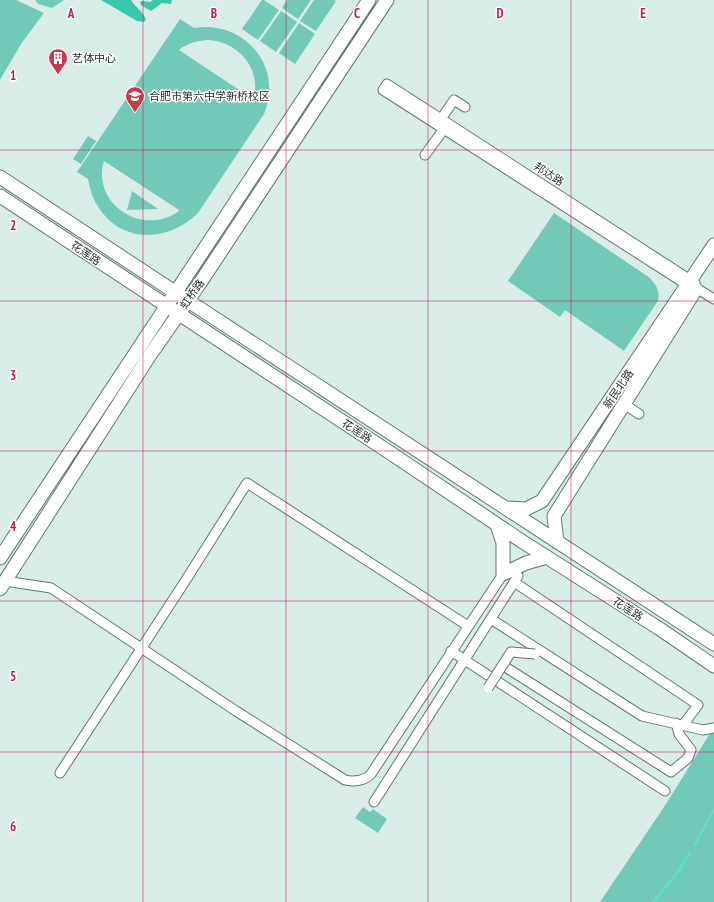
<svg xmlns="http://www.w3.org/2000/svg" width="714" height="902" font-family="'PT Sans Narrow','Noto Sans SC',sans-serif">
	<rect width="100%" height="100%" fill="#d9ede8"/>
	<!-- green -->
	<path fill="#73c9b7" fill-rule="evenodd" d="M 0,0 L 16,0 L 44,13 L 21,44 L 0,80 Z
		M 35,0 L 64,0 L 52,8 L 38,4 Z
		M 262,0 L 264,0 L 279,10 L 258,40 L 242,29 Z
		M 287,0 L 311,0 L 298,19 L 282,8 Z
		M 314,0 L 334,0 L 336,1 L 316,31 L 300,21 Z
		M 281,11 L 297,22 L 276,52 L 260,41 Z
		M 180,19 L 194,28 C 244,20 284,66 264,114 L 198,213 C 168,243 120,244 97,205 C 92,197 90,188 88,179 L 77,172 ZM 208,40 C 237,41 263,69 253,99 L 179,50 C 187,43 197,41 208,40 ZM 104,161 L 179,210 L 179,211 C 144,237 91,205 104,161 Z
		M 299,23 L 315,34 L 295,64 L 279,53 Z
		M 88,136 L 96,141 L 81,164 L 73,159 Z
		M 132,191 L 158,209 L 127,210 Z
		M 554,213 L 650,278 C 657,287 660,290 658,301 L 624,351 L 565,310 L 560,317 L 508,281 Z
		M 714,727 L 714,902 L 600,902 L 666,804 Z
		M 363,807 L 370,812 L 373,809 L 387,819 L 378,833 L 355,818 Z"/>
	<!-- forest -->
	<path fill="#39c7ae" d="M 101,0 L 131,0 C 135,7 144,12 146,20 L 144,22 L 137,21 Z
		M 142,1 L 150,2 L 153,0 L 172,0 L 171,4 L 162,3 L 151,11 L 141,5 L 140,2 Z"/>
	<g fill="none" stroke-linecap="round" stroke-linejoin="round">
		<!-- stream -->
		<path stroke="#5be1c8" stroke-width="2.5" d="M 695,844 L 714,810
			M 653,902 L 679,871 L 690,852"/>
		<defs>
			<path id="street" d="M 441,119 L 454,100 L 465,107
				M 425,155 L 444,129
				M 692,288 L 383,90 L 387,84 L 695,283
				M 696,288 L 714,299
				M 624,404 L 639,414
				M 5,581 L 51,588 L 236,711 L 345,780 C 353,782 365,781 371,774 L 503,574
				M 514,582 L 698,705 L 683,725
				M 491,619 L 642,716 L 703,730 L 714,728
				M 451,651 L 665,791
				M 507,668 L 671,772 L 688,758 L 691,750 L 679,734 L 676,723
				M 60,773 L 184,583 L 247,483 L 468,626
				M 374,802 L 518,576"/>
			<path id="secondary" d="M 0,177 L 196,306 L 714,644
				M 0,196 L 392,454 L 523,542 L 660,629 L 714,666
				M 507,508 L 526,509 L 542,501 L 714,245
				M 497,525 L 503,543 L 503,574 L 526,563 L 547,557
				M 557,542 L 554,516 L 696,289
				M 0,558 L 369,0
				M 0,589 L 148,358 L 200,283 L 387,0"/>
		</defs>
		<!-- street casing -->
		<use href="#street" stroke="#647671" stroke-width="11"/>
		<!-- secondary casing -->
		<use href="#secondary" stroke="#647671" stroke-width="15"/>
		<!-- street -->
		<use href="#street" stroke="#fff" stroke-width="9"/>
		<!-- secondary -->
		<use href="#secondary" stroke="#fff" stroke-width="13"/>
		<defs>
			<path id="street-bridge" d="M 488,688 L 511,652 L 535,654"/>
		</defs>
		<!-- street-bridge casing -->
		<use href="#street-bridge" stroke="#647671" stroke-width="11" stroke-linecap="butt"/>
		<!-- street-bridge -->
		<use href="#street-bridge" stroke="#fff" stroke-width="9"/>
	</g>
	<!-- grid -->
	<path fill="none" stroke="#c2185b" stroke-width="1" stroke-opacity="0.55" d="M 143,0 L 143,902M 286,0 L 286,902M 428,0 L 428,902M 571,0 L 571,902M 0,150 L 714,150M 0,301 L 714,301M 0,451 L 714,451M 0,601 L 714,601M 0,752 L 714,752"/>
	<!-- icons -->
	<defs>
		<symbol id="building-pin" viewBox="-11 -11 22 30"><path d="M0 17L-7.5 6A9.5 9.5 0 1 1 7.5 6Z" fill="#c8384f" stroke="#fff"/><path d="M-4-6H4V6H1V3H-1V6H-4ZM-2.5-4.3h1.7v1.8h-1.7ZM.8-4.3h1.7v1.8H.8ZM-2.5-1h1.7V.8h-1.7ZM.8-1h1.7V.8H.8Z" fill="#fff"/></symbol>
		<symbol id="school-pin" viewBox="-11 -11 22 30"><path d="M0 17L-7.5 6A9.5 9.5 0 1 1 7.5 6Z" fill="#c8384f" stroke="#fff"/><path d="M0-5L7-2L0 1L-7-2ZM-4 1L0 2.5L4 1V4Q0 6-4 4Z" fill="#fff"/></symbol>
	</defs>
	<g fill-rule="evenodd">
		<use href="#building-pin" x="47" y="47" width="22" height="30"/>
		<use href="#school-pin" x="124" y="85" width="22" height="30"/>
	</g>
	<g text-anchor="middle" stroke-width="3" stroke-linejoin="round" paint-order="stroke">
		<!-- poi labels -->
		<g font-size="11" fill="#28302e" stroke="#fff" text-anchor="start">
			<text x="72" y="62">艺体中心</text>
			<text x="149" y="100">合肥市第六中学新桥校区</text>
		</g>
		<!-- street labels -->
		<g font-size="11" fill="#28302e" stroke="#fff">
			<text transform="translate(549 174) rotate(33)" y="4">邦达路</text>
			<text transform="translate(86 253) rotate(34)" y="4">花莲路</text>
			<text transform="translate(192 294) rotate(-55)" y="4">虹桥路</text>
			<text transform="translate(618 389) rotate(-56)" y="4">新民北路</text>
			<text transform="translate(357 431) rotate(33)" y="4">花莲路</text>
			<text transform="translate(628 609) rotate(33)" y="4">花莲路</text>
		</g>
	</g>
	<g font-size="13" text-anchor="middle" font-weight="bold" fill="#c2185b" stroke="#fff" stroke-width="3" stroke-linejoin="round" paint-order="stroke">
		<text x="71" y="18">A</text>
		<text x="214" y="18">B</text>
		<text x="357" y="18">C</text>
		<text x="500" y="18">D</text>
		<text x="643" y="18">E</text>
		<text x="13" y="80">1</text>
		<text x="13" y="230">2</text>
		<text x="13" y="380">3</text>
		<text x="13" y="531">4</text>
		<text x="13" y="681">5</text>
		<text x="13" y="831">6</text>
	</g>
</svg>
